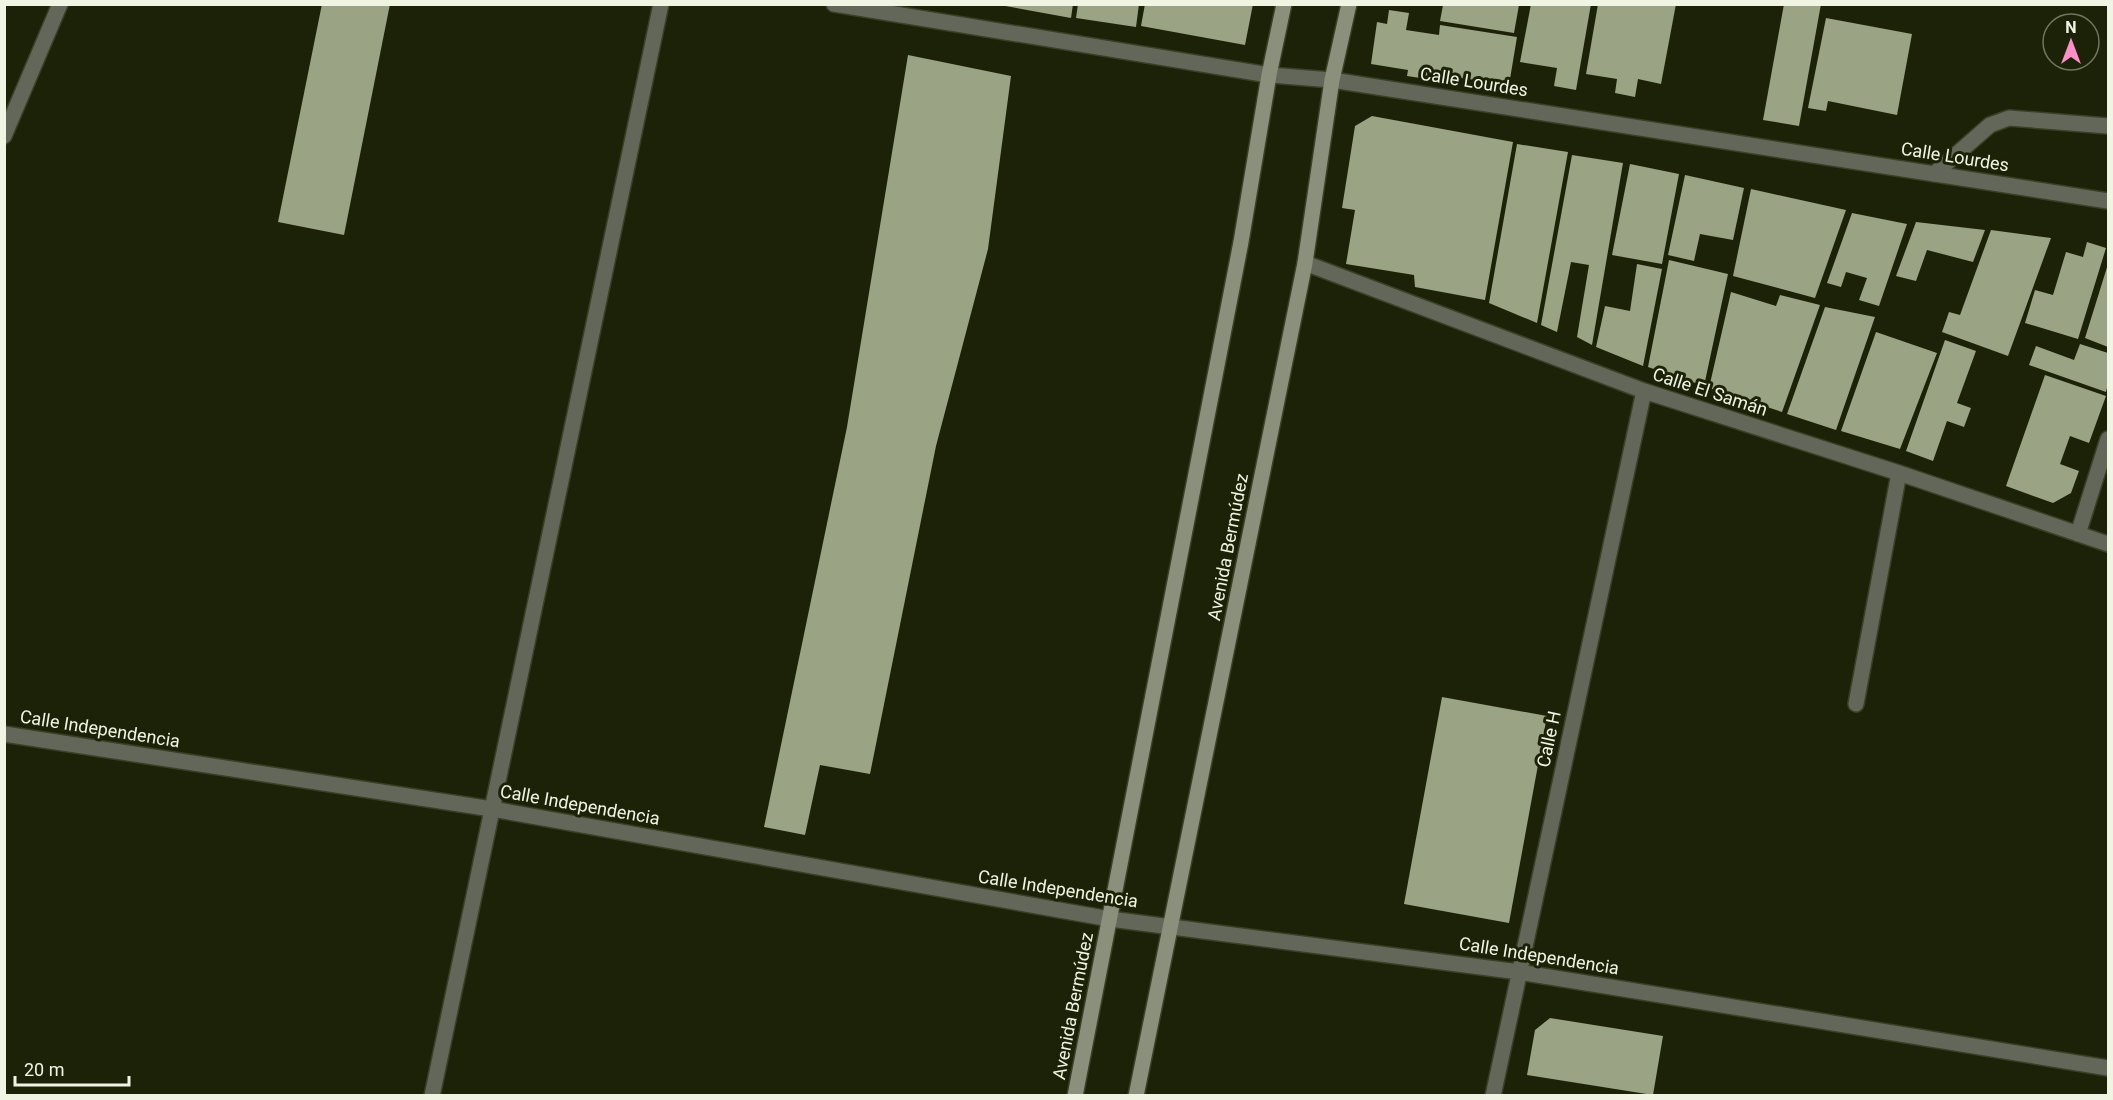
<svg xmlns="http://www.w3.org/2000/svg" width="2113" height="1100" font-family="Roboto,sans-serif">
	<rect width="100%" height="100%" fill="#1c2207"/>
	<!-- building -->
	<path fill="#9aa383" d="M 322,4 L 390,4 L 344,235 L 278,222 Z
		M 994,4 L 1073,4 L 1071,18 Z
		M 1078,4 L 1139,4 L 1136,27 L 1076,18 Z
		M 1145,4 L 1253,4 L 1245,45 L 1141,26 Z
		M 1531,4 L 1591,4 L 1576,90 L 1554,86 L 1557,68 L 1520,62 Z
		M 1598,4 L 1676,4 L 1661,84 L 1638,79 L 1635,97 L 1615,93 L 1617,79 L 1586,74 Z
		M 1784,4 L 1821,4 L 1799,126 L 1763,120 Z
		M 1443,5 L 1519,5 L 1514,33 L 1440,21 Z
		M 1389,10 L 1409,13 L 1406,30 L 1439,35 L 1440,25 L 1517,37 L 1509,85 L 1455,77 L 1454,83 L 1407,76 L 1408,70 L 1371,64 L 1377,22 L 1387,24 Z
		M 1826,18 L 1912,34 L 1897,115 L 1828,101 L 1826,111 L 1808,108 Z
		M 908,55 L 1011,76 L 988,249 L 936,446 L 870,774 L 820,765 L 805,835 L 764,827 L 847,427 Z
		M 1372,116 L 1513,142 L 1485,300 L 1415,287 L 1414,275 L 1346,264 L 1355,210 L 1342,208 L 1355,126 Z
		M 1517,144 L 1568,152 L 1537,323 L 1489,303 Z
		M 1572,155 L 1623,163 L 1592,345 L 1577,337 L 1589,265 L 1571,262 L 1557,332 L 1541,325 Z
		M 1630,164 L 1679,174 L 1662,264 L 1612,255 Z
		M 1685,175 L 1744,188 L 1733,240 L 1700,234 L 1694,261 L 1668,255 Z
		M 1751,189 L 1846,210 L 1815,298 L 1733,276 Z
		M 1852,213 L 1907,224 L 1879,306 L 1859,300 L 1867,278 L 1846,272 L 1841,287 L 1827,283 Z
		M 1916,222 L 1985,230 L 1973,262 L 1927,250 L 1916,281 L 1896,276 Z
		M 1991,230 L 2051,238 L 2008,356 L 1942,332 L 1949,312 L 1960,315 Z
		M 2087,242 L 2106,248 L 2078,339 L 2025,323 L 2035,290 L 2053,295 L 2066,252 L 2083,257 Z
		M 1669,260 L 1728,274 L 1704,386 L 1648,367 Z
		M 1637,264 L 1662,269 L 1643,366 L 1596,347 L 1605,306 L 1630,311 Z
		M 2108,264 L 2108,347 L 2085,338 Z
		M 1731,292 L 1776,306 L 1780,295 L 1820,305 L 1782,412 L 1709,388 Z
		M 1825,307 L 1875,317 L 1836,430 L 1787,414 Z
		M 1876,332 L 1937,353 L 1900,449 L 1841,431 Z
		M 1945,340 L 1976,351 L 1957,403 L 1971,408 L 1964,427 L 1947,421 L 1933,461 L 1906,451 Z
		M 2080,344 L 2108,353 L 2108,384 L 2106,392 L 2029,365 L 2036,346 L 2074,360 Z
		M 2045,375 L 2106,396 L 2089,443 L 2070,436 L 2060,464 L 2079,471 L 2071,493 L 2053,503 L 2006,486 Z
		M 1442,697 L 1547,716 L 1509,923 L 1404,904 Z
		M 1550,1018 L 1663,1036 L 1653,1095 L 1527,1075 L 1535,1030 Z"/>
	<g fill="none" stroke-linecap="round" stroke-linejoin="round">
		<defs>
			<path id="lane" d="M 1934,174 L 1990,125 L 2009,118 L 2108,126"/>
			<path id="street" d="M 834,4 L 1269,75 L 1332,80 L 2108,201
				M 4,136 L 60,4
				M 1305,263 L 1644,391 L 1899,473 L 2108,544
				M 2078,534 L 2108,439
				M 1856,704 L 1899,473
				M 4,734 L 492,809 L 1110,919 L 1519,972 L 2108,1068
				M 432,1096 L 661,4
				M 1493,1096 L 1644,391"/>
			<path id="secondary" d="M 1075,1096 L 1241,242 L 1269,75 L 1284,4
				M 1136,1096 L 1305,263 L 1332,80 L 1349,4"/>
		</defs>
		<!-- lane casing -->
		<use href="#lane" stroke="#3a3f26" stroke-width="18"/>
		<!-- street casing -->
		<use href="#street" stroke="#3a3f26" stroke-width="18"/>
		<!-- secondary casing -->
		<use href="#secondary" stroke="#3a3f26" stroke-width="18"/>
		<!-- lane -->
		<use href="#lane" stroke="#63675a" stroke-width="15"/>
		<!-- street -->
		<use href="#street" stroke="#63675a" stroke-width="15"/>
		<!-- secondary -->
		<use href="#secondary" stroke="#8a907b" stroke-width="15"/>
	</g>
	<g text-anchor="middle" stroke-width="6" stroke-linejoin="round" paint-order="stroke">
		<!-- street labels -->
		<g font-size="18" fill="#eff4e3" stroke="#1c2207">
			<text transform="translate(1474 82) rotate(9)" y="6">Calle Lourdes</text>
			<text transform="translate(1955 157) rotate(9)" y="6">Calle Lourdes</text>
			<text transform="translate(1710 392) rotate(18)" y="6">Calle El Samán</text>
			<text transform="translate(1228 547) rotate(-79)" y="6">Avenida Bermúdez</text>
			<text transform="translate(100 729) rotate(9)" y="6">Calle Independencia</text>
			<text transform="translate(1549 739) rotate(-78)" y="6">Calle H</text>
			<text transform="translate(580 805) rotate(10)" y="6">Calle Independencia</text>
			<text transform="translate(1058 889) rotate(9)" y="6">Calle Independencia</text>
			<text transform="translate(1539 956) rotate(9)" y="6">Calle Independencia</text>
			<text transform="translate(1073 1006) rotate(-79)" y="6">Avenida Bermúdez</text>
		</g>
	</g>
	<!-- border -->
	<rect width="2113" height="1100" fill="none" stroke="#eff4e3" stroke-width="12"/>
	<!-- north arrow -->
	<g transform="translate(2071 42)"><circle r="28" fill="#1c2207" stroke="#70765f" stroke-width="1.5"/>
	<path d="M0-4.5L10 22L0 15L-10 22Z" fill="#fb8fc6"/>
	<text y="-9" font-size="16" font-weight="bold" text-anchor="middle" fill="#eff4e3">N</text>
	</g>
	<!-- scale -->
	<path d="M15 1076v9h114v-9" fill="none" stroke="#eff4e3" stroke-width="3"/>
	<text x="24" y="1076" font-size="18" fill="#eff4e3" stroke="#1c2207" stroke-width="4.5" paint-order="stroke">20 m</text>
</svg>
